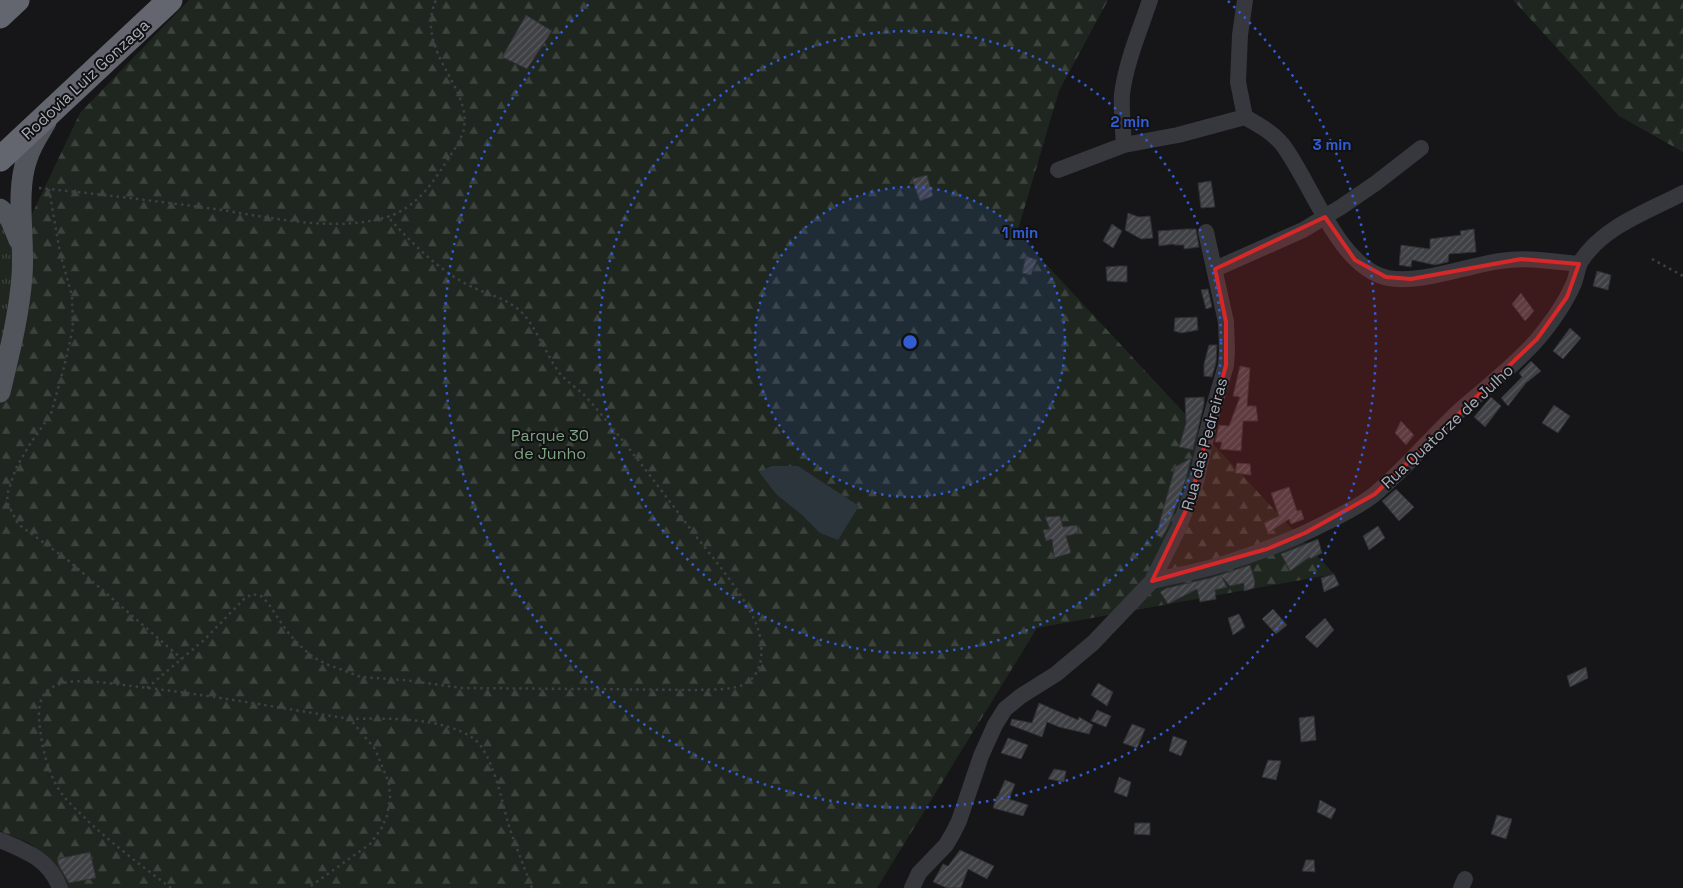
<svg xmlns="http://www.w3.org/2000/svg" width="1683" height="888" font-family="'Space Grotesk',sans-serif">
	<defs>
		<pattern id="grass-tufts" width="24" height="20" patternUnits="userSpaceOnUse" patternTransform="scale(1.25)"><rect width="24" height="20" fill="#1e261f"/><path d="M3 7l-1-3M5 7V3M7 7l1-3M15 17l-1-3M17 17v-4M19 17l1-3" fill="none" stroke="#3c433d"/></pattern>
		<pattern id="forest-firs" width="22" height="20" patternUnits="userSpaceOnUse" patternTransform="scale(1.25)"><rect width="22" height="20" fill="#1e261f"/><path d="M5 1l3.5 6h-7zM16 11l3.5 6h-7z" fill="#3c433d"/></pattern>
		<pattern id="building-hatch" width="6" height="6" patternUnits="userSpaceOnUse" patternTransform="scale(1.25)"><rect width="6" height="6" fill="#404145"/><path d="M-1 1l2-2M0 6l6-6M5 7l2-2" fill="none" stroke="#595a5e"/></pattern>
	</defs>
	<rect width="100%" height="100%" fill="#161618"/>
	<!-- grass -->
	<path fill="url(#grass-tufts)" d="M 0,219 L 15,250 L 7,345 L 0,370 Z"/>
	<!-- forest -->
	<path fill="url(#forest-firs)" d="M 189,0 L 1108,0 L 1059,91 L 1017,233 L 1334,574 L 1037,628 L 877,888 L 67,888 L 49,859 L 29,843 L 0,831 L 0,370 L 7,345 L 15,250 L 80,113 Z
		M 1513,0 L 1683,0 L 1683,152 L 1619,116 Z"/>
	<!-- water -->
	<path fill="#2c353c" d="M 772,466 L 798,466 L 859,506 L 838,540 L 820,533 L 802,515 L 776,494 L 759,472 Z"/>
	<!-- building -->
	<path fill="url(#building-hatch)" stroke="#303034" d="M 526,15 L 552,31 L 527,69 L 502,57 Z
		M 927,175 L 933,196 L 920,201 L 912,179 Z
		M 1211,181 L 1215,207 L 1201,208 L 1198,183 Z
		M 1128,213 L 1139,217 L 1150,216 L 1153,238 L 1141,239 L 1125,230 Z
		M 1112,224 L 1122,231 L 1113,248 L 1103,241 Z
		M 1186,229 L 1196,229 L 1199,247 L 1184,249 L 1184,245 L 1174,245 L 1174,244 L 1159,246 L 1158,231 Z
		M 1474,229 L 1476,252 L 1449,254 L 1448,262 L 1435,265 L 1412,260 L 1411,267 L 1399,265 L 1401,245 L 1430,249 L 1430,239 L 1461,235 L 1460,231 Z
		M 1026,256 L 1037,260 L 1031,275 L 1022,273 Z
		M 1118,266 L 1127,266 L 1127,282 L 1107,281 L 1106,267 Z
		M 1597,271 L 1611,275 L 1608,290 L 1593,286 Z
		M 1208,289 L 1212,307 L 1206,309 L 1201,290 Z
		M 1521,293 L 1534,311 L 1525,321 L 1512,304 Z
		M 1197,317 L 1198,330 L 1181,333 L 1174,331 L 1175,318 Z
		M 1570,328 L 1581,338 L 1563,359 L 1553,351 Z
		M 1209,345 L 1217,345 L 1216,363 L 1212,377 L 1204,376 L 1204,364 Z
		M 1531,361 L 1541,371 L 1526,383 L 1508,406 L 1501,398 L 1522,377 L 1519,373 Z
		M 1240,366 L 1250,368 L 1247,406 L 1256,406 L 1258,421 L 1243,421 L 1241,451 L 1220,449 L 1222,442 L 1215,442 L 1219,425 L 1229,426 L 1240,397 L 1233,396 Z
		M 1204,397 L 1204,404 L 1193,450 L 1179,447 L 1186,423 L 1185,398 Z
		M 1491,397 L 1501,406 L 1485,427 L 1474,417 Z
		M 1554,405 L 1570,416 L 1558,433 L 1542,423 Z
		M 1401,421 L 1414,435 L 1406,445 L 1395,433 Z
		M 1191,458 L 1186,479 L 1170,523 L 1162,538 L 1156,535 L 1175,467 Z
		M 1237,463 L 1250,464 L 1251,475 L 1235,473 Z
		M 1289,487 L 1297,511 L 1301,510 L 1304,519 L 1291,524 L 1289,519 L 1268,533 L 1264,523 L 1279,516 L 1271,493 Z
		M 1396,489 L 1414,507 L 1399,521 L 1382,501 Z
		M 1060,516 L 1063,527 L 1077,525 L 1079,533 L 1066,536 L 1071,553 L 1054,558 L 1052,539 L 1046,541 L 1043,530 L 1050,529 L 1045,517 Z
		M 1378,526 L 1385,538 L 1369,550 L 1363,536 Z
		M 1318,539 L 1322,553 L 1310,559 L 1310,557 L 1290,571 L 1281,554 Z
		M 1250,565 L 1255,581 L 1254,588 L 1244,591 L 1244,583 L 1230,586 L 1222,577 L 1227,587 L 1215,590 L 1216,599 L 1200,602 L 1197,589 L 1168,604 L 1160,592 L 1167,588 L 1210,578 Z
		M 1334,574 L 1339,585 L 1324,592 L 1321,578 Z
		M 1273,609 L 1287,625 L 1276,634 L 1262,619 Z
		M 1239,614 L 1245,627 L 1233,635 L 1228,618 Z
		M 1325,618 L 1334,630 L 1317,648 L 1305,637 Z
		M 1586,667 L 1588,678 L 1570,687 L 1567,676 Z
		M 1098,683 L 1113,692 L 1107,706 L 1091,695 Z
		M 1039,703 L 1078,720 L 1079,717 L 1093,725 L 1089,734 L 1059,727 L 1047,722 L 1042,737 L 1010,725 L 1012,719 L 1032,723 Z
		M 1097,710 L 1111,716 L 1106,727 L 1091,721 Z
		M 1314,716 L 1316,740 L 1301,742 L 1299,718 Z
		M 1132,724 L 1145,729 L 1137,748 L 1123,743 Z
		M 1173,736 L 1187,741 L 1181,756 L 1169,751 Z
		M 1008,738 L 1028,745 L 1021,759 L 1001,753 Z
		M 1268,760 L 1281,761 L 1276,780 L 1262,777 Z
		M 1054,769 L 1066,771 L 1064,782 L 1048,779 Z
		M 1119,777 L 1131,782 L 1127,797 L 1114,792 Z
		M 1005,780 L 1015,784 L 1009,799 L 1028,805 L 1023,816 L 993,808 L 997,796 L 998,796 Z
		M 1320,800 L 1336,809 L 1331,819 L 1317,812 Z
		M 1497,815 L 1512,819 L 1506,839 L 1491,834 Z
		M 1135,823 L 1150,823 L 1150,835 L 1134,834 Z
		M 960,850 L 994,866 L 987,879 L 968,869 L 961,888 L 947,888 L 933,882 L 943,864 L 948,866 Z
		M 90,852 L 96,878 L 69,883 L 59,866 L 57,859 Z
		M 1306,860 L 1314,860 L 1315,872 L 1302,871 Z"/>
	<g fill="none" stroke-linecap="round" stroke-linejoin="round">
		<!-- path -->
		<path stroke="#3d3f44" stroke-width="2.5" stroke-dasharray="2.5 4" stroke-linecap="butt" d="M 39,188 C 98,194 156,201 215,209 C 269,217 333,233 387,217 C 416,208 433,183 448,159 C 454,150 462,139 464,128 C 471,85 414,51 436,0
			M 49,189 L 60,253 L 72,296 L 73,328 L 64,367 L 51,414 L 30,444 L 16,468 L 7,495 L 8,504 L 18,524 L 69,561 L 182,659
			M 1652,259 L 1683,276
			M 147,688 L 204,640 L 244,599 L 252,594 L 261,596 L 268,603 L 286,630 L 298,644 L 313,657 L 326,664 L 361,677 L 404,680 L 462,688 L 697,690 C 711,689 736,691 748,682 C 767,668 763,637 754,619 C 739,588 716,562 695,535 C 664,494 633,452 600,413 C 595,407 590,401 585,396 C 578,389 569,383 562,376 C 546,357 536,324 519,310 C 504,297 485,294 468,285 C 436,268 412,243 388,217
			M 350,719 C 385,718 445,717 474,739 C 492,752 502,801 508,823 C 515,845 524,866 532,888
			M 171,888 C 142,866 112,844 86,819 C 76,809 65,800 58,788 C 46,768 41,742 39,719 C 38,696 46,686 68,682 C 87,679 120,685 140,687 C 210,695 280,708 350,719 L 375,749 L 389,783 L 390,797 L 387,816 L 381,829 L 370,844 L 308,888"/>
		<!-- minor -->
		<path stroke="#37383d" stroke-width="16" d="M 1245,117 L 1238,82 L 1240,35 L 1245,0
			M 1124,145 C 1123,128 1121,111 1122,94 C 1126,62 1140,30 1150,0
			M 1058,170 L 1124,145 L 1178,135 L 1245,117 C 1259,125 1272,132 1282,144 C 1311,181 1338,268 1388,278 C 1421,284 1465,266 1500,261 C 1526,257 1553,261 1579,264
			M 1215,269 L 1303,230 L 1341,207 L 1376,183 L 1421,148
			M 1152,581 C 1177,575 1202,571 1226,563 C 1261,552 1295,539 1327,522 C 1343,514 1362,505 1376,493 C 1406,468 1431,437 1459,411 C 1486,387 1513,367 1537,340 C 1552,322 1565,304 1574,283 C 1577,276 1577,268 1581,261 C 1604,226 1647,212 1683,193
			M 0,840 C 26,851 49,859 60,888
			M 912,888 L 919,873 L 946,845 L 953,833 L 959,821 L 981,756 L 995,725 L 1005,709 L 1021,696 L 1056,674 L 1093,643 L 1152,581 L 1179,527 L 1196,482 L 1210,420 L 1226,365 L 1227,351 L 1226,322 L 1206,232
			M 1461,888 L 1465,879"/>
		<!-- major -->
		<path stroke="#53555c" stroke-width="21" d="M 0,209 L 10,218 L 19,240
			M 0,392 C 9,354 19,316 22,276 C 25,240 15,192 27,159 C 31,145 39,134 46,122"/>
		<!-- highway -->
		<path stroke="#63666e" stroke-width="25" d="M 0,16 L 17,0
			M 0,159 L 170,0"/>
	</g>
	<!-- marked area -->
	<path fill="#d62828" fill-opacity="0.2" stroke="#d62828" stroke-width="4" stroke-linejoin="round" d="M 1325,217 L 1355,260 L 1386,277 L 1411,279 L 1521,259 L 1579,264 L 1567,297 L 1537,339 L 1375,494 L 1305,533 L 1267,549 L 1152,581 L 1189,504 L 1226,365 L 1226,322 L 1215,269 Z"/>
	<!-- distance rings -->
	<circle cx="910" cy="342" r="155" fill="#325cd3" fill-opacity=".12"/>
	<g fill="none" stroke="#325cd3" stroke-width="2.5" stroke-dasharray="2.5 5">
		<circle cx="910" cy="342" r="155"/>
		<circle cx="910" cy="342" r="311"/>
		<path d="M1228 1A466 466 0 1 1 592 1"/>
	</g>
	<g text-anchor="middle" stroke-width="4" stroke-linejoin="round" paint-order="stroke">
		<!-- street labels -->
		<g font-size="16" fill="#a8adb8" stroke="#111113">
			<text transform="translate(85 79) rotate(-43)" y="6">Rodovia Luiz Gonzaga</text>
			<text transform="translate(1447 426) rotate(-43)" y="6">Rua Quatorze de Julho</text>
			<text transform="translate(1204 444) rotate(-75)" y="6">Rua das Pedreiras</text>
		</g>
		<!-- park labels -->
		<g font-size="16" fill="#7fa381" stroke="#111113">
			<text x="550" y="441">Parque 30<tspan x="550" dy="18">de Junho</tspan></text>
		</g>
	</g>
	<circle cx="910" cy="342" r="8" fill="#325cd3" stroke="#111113" stroke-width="2.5"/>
	<g font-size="15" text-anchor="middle" font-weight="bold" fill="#325cd3" stroke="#111113" stroke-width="4" stroke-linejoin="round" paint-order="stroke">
		<text x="1130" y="127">2 min</text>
		<text x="1332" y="150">3 min</text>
		<text x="1020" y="238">1 min</text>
	</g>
</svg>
